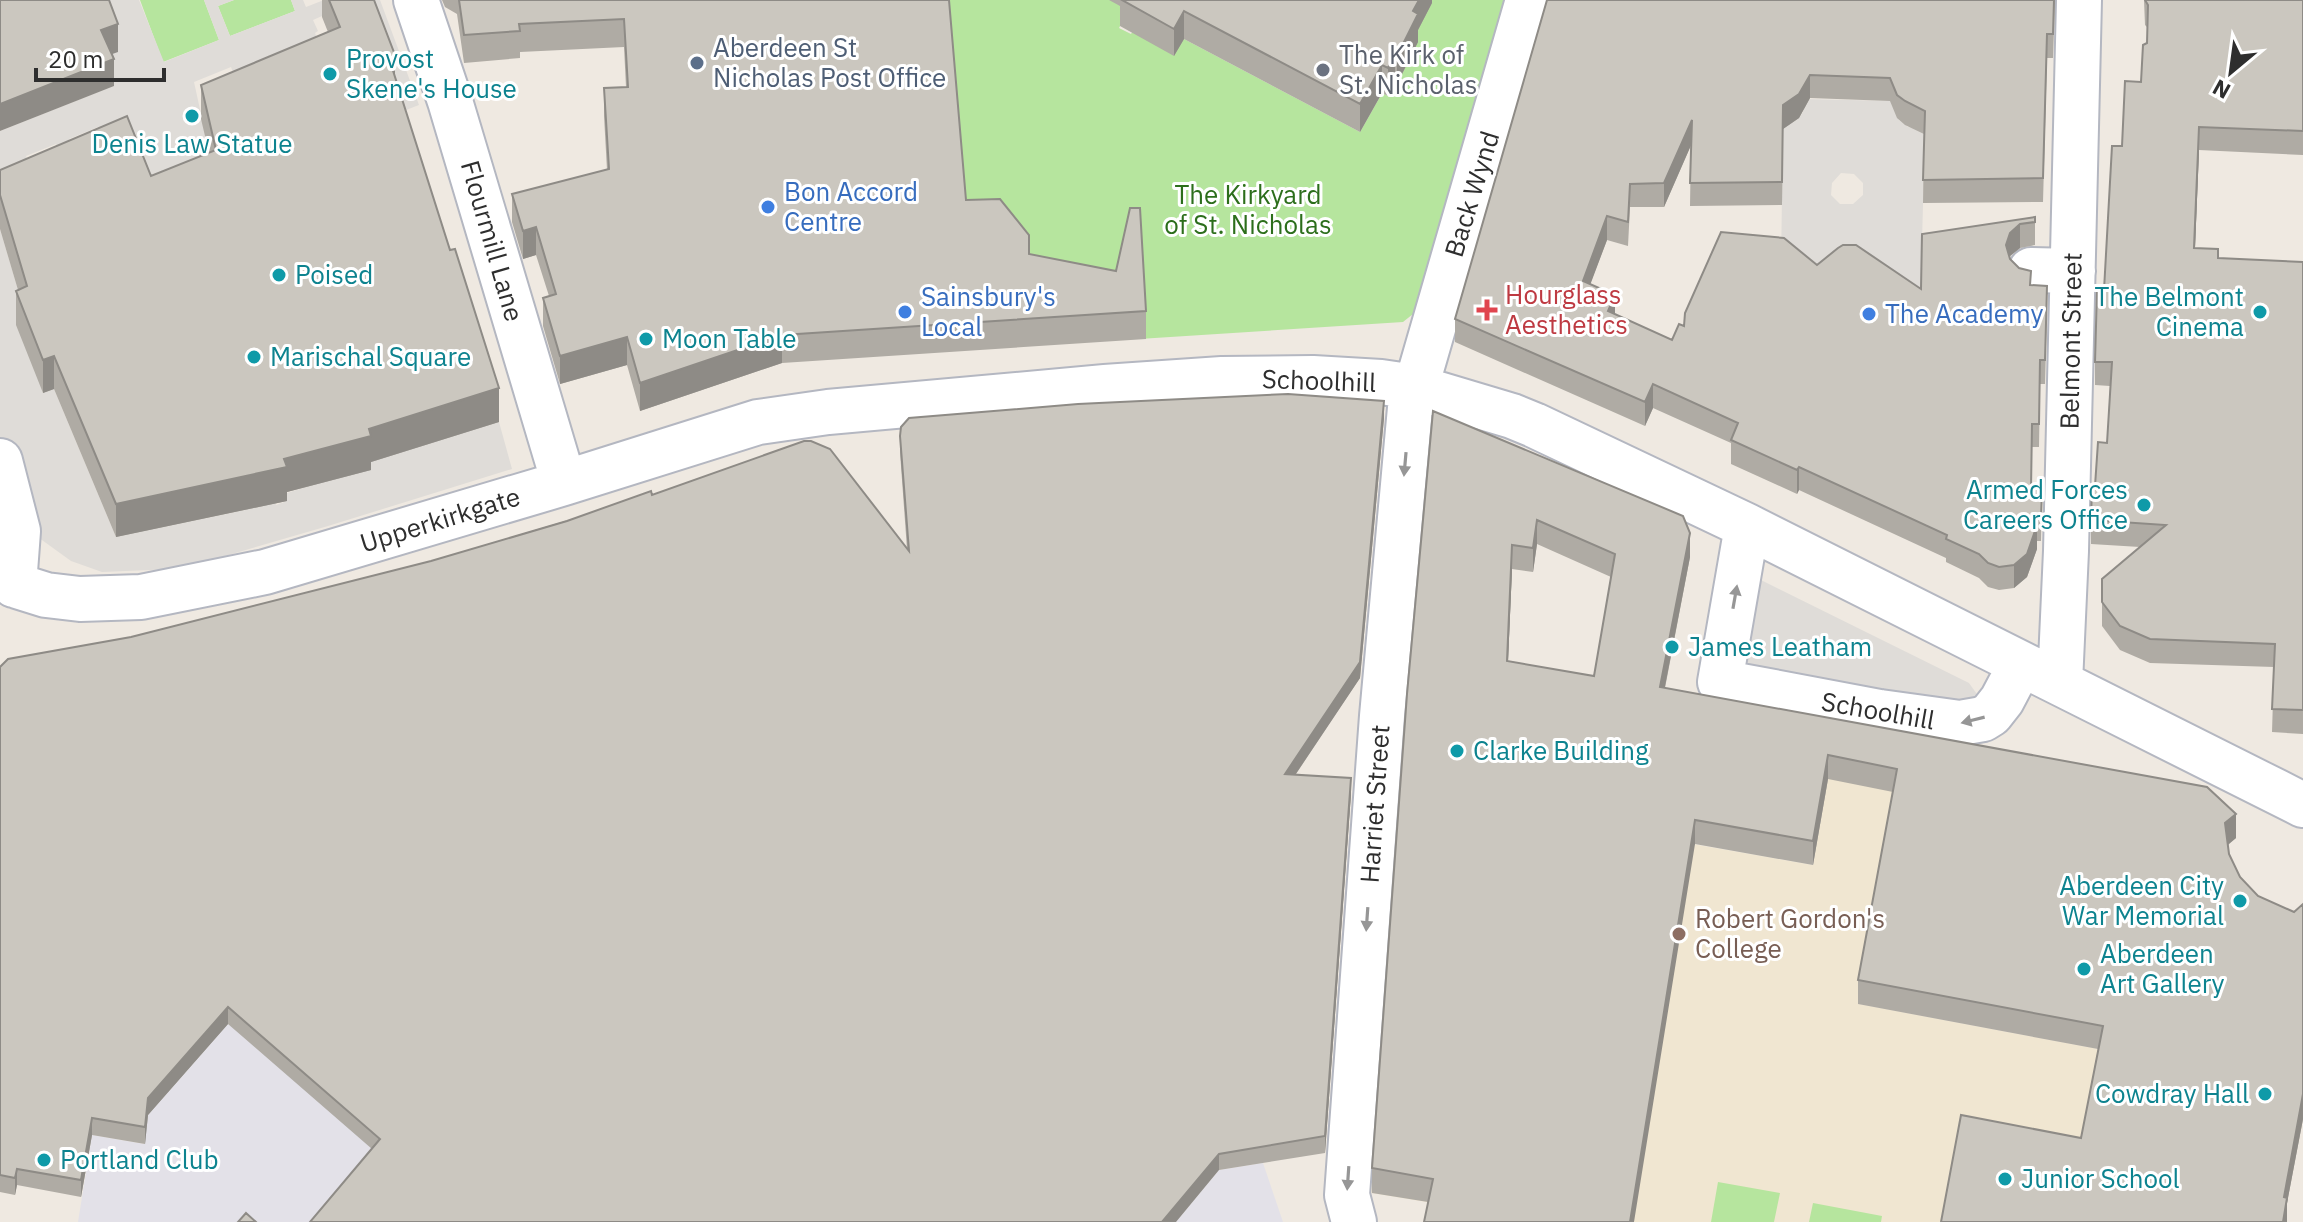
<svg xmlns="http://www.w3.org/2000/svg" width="2303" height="1222" font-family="'IBM Plex Sans',sans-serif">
	<rect width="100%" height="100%" fill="#efe9e1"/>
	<!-- industrial -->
	<path fill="#e3e1e8" d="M 228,1024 L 404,1128 L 324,1222 L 78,1222 L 92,1135 L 144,1144 L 148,1115 Z
		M 1263,1163 L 1283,1222 L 1176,1222 L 1219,1170 Z"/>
	<!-- education -->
	<path fill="#f0e6d1" d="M 1834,742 L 1904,755 L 1859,1004 L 2103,1050 L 2286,1222 L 1429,1222 L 1432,1203 L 1360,1191 L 1373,1044 L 1518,1067 L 1508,812 L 1813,865 Z"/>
	<!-- green -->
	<path fill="#b6e59e" d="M 140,0 L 204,0 L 219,40 L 163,62 Z
		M 234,0 L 291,0 L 295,11 L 230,36 L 218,6 Z
		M 947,0 L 1126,0 L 1124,18 L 1119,28 L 1131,34 L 1134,29 L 1184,39 L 1360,132 L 1382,93 L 1388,96 L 1412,56 L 1413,39 L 1426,0 L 1507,0 L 1413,314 L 1403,322 L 1139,339 L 1122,273 L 1029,263 L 966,227 Z
		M 1718,1182 L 1780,1193 L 1774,1222 L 1711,1222 Z
		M 1813,1203 L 1882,1216 L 1881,1222 L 1809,1222 Z"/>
	<!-- plaza -->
	<path fill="#dfdcd8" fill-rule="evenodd" d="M 98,0 L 139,0 L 164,62 L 219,40 L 204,0 L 234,0 L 218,6 L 230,36 L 295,11 L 291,0 L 303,0 L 306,7 L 324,0 L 358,0 L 313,20 L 318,31 L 315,33 L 324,55 L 239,87 L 231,67 L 194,82 L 210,155 L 392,83 L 361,0 L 380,0 L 419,105 L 151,209 L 127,150 L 0,203 L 0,131 L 113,86 L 101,58 L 118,51 ZM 98,127 L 106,147 L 77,158 L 69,139 ZM 56,144 L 63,164 L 33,175 L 26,156 Z
		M 1804,99 L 1895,101 L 1895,112 L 1899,120 L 1908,127 L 1925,129 L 1922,242 L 2032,245 L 2031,295 L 1874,290 L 1781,265 L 1783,125 L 1793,122 L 1799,118 L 1803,112 ZM 1841,173 L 1854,174 L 1863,183 L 1863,195 L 1853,204 L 1840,204 L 1831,195 L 1832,183 Z
		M 0,229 L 27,320 L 43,393 L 54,389 L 116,537 L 245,510 L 273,497 L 276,505 L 287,501 L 284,494 L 312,485 L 369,462 L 499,422 L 512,469 L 328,526 L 201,563 L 173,569 L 102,572 L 71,561 L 35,535 L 0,534 Z
		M 1759,579 L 1969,683 L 1979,697 L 1973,706 L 1746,668 L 1744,662 Z"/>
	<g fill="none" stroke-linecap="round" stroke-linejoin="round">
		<defs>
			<path id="minor" d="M 416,0 L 450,101 L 564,483
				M 2031,270 L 2073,271
				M 0,461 L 18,531 L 14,585
				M 1747,526 L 1720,682 L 1880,712 L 1960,723 L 1983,719 L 1991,714 L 2002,700 L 2021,664
				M 14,585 L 46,595 L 80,599 L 141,597 L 265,572 L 564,483 L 758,422 L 828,412 L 1105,387 L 1222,379 L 1313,378 L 1381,382 L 1415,387 L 1512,416 L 1534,425 L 1747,526 L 2303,805
				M 2060,683 L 2066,551 L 2079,0
				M 1354,1222 L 1347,1195 L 1382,716 L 1410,408 L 1528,0"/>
		</defs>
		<!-- minor casing -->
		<use href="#minor" stroke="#b4b7c1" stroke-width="48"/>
		<!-- minor -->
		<use href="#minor" stroke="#fff" stroke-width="44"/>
	</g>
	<!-- wall -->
	<path fill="#afaba4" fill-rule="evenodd" d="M 322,0 L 374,0 L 395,78 L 499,422 L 371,462 L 371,470 L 287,492 L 287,501 L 116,537 L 54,389 L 43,393 L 16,325 L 16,291 L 18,290 L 0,229 L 0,170 L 151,176 L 209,153 L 201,119 L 201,85 L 328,32 L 322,17 Z
		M 442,0 L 949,0 L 966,200 L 1029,254 L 1146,311 L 1146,339 L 782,363 L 640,411 L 627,365 L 560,384 L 543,326 L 543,298 L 549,296 L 536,255 L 523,259 L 512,222 L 512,194 L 607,170 L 604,116 L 604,88 L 626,87 L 624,47 L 520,52 L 520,58 L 464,63 L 457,14 L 445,7 Z
		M 1109,0 L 1432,0 L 1432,3 L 1418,30 L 1418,42 L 1397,84 L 1395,83 L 1388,96 L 1382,93 L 1360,132 L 1184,39 L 1174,56 L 1120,26 L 1120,6 Z
		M 1547,0 L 2055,0 L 2053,58 L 2047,58 L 2043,202 L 1923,203 L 1924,134 L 1905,125 L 1897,118 L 1890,101 L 1810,98 L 1799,118 L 1783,129 L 1782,205 L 1690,206 L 1691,145 L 1664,207 L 1630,207 L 1628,246 L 1607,240 L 1590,284 L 1615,314 L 1672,340 L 1684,326 L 1817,265 L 1921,289 L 1922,234 L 2035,217 L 2035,245 L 2020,248 L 2010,256 L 2009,259 L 2031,285 L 2047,310 L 2045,384 L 2040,384 L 2039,447 L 2032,447 L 2031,489 L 2042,489 L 2041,541 L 2037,541 L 2037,549 L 2027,577 L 2014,588 L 1999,590 L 1988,587 L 1979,578 L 1946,562 L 1946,558 L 1799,490 L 1797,494 L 1731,464 L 1731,443 L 1653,408 L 1645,426 L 1455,342 L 1455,319 Z
		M 2144,0 L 2303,0 L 2303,155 L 2199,150 L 2195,248 L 2218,258 L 2303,262 L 2303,734 L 2272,732 L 2274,667 L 2150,663 L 2120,650 L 2102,626 L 2102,602 L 2140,547 L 2091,544 L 2091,520 L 2095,486 L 2107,443 L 2110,386 L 2095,385 L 2095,362 L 2122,146 L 2141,82 L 2147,43 L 2147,27 L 2145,25 Z
		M 1433,411 L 1690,557 L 1665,688 L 2236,838 L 2228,845 L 2229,854 L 2240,877 L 2258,896 L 2294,912 L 2303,904 L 2303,1119 L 2287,1203 L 2287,1222 L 2081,1138 L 2098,1049 L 1858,1004 L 1858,980 L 1893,792 L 1828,779 L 1813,865 L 1695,844 L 1428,1202 L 1372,1193 L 1372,1168 ZM 1537,544 L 1611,577 L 1594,676 L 1508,661 L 1512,569 L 1533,572 Z
		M 1384,418 L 1360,678 L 1296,774 L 1351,794 L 1325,1153 L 1219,1170 L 372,1149 L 228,1024 L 148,1115 L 145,1144 L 92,1135 L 81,1197 L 17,1185 L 15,1195 L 0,1192 L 0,667 L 131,637 L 431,561 L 652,495 L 907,549 L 900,452 L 900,436 Z"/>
	<!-- shaded-wall -->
	<path fill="#8e8b86" d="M 1419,0 L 1432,0 L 1432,3 L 1418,30 L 1418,42 L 1397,84 L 1397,56 L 1413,11 Z
		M 1184,11 L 1184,39 L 1174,56 L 1174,29 Z
		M 118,24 L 118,52 L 101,58 L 101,30 Z
		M 395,55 L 395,89 L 389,58 Z
		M 1395,55 L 1395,83 L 1388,96 L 1388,68 Z
		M 114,59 L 114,86 L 0,131 L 0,104 Z
		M 1382,65 L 1382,93 L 1360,132 L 1360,104 Z
		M 1810,75 L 1810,98 L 1799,118 L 1783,129 L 1782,205 L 1783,105 Z
		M 1692,120 L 1692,143 L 1664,207 L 1664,183 Z
		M 2199,127 L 2199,150 L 2194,271 L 2194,248 Z
		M 1607,216 L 1607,240 L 1583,304 L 1583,281 Z
		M 2020,224 L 2020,248 L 2010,256 L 2006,269 L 2006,245 L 2010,233 Z
		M 536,227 L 536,255 L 523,259 L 523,231 Z
		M 1615,295 L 1615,319 L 1608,311 Z
		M 782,335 L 782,363 L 640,411 L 640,383 Z
		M 627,337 L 627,365 L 560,384 L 560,356 Z
		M 54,356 L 54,389 L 43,393 L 43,360 Z
		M 1653,384 L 1653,408 L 1645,426 L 1645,402 Z
		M 499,388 L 499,422 L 371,462 L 371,470 L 287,492 L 287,501 L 116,537 L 116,504 L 369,429 Z
		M 1384,401 L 1384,418 L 1360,678 L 1285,790 L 1285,774 Z
		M 1799,467 L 1799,490 L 1797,494 L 1797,470 Z
		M 2037,517 L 2037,549 L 2027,577 L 2014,588 L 2014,565 Z
		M 1537,520 L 1537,544 L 1533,572 L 1533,548 Z
		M 1690,533 L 1690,557 L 1660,712 L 1660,687 Z
		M 1512,545 L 1512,569 L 1507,685 L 1507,661 Z
		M 1828,755 L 1828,779 L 1813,865 L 1813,841 Z
		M 1351,778 L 1351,794 L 1325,1153 L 1325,1136 Z
		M 2236,814 L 2236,838 L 2225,847 L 2225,823 Z
		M 1695,820 L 1695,844 L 1634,1222 L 1630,1222 Z
		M 228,1007 L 228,1024 L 148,1115 L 145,1144 L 145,1127 L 148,1098 Z
		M 2303,1094 L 2303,1119 L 2287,1203 L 2287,1222 L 2283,1222 L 2284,1197 Z
		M 92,1118 L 92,1135 L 81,1197 L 81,1180 Z
		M 1219,1154 L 1219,1170 L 1176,1222 L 1162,1222 Z
		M 17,1169 L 17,1185 L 15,1195 L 15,1178 Z"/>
	<!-- building -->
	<path fill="#cbc7bf" stroke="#8e8b86" stroke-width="2" fill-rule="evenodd" d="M 0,0 L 109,0 L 118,24 L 101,30 L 114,59 L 0,104 Z
		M 329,0 L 374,0 L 395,55 L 389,58 L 450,250 L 455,249 L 499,388 L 369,429 L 371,436 L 284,459 L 287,467 L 116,504 L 54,356 L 43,360 L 16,291 L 27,286 L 0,195 L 0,170 L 127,116 L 151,176 L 216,150 L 201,85 L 340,27 Z
		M 459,0 L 949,0 L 966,200 L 1000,199 L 1029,235 L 1029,254 L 1116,271 L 1130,208 L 1140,208 L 1146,311 L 782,335 L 640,383 L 627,337 L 560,356 L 543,298 L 556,294 L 536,227 L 523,231 L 512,194 L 609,169 L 604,88 L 628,87 L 624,19 L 519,24 L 520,31 L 464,35 Z
		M 1122,0 L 1419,0 L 1413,11 L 1418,14 L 1397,56 L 1395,55 L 1388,68 L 1382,65 L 1360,104 L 1184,11 L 1174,29 Z
		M 1547,0 L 2054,0 L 2053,34 L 2047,34 L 2043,178 L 1923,180 L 1925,111 L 1905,101 L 1897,95 L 1890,78 L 1810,75 L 1799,94 L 1783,105 L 1782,182 L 1690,183 L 1692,120 L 1664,183 L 1630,184 L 1628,222 L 1607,216 L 1583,281 L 1615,295 L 1608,311 L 1672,340 L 1679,324 L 1684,326 L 1685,313 L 1721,232 L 1784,238 L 1817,265 L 1838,248 L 1843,245 L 1856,245 L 1921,289 L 1922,234 L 2035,217 L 2035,222 L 2020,224 L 2010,233 L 2006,245 L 2010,259 L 2019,268 L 2031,271 L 2030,285 L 2047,286 L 2045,360 L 2040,360 L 2039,424 L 2032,424 L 2031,489 L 2042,489 L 2041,518 L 2037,517 L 2037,525 L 2027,554 L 2014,565 L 1999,567 L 1988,563 L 1979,554 L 1946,539 L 1947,535 L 1799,467 L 1797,470 L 1731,440 L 1738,423 L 1653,384 L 1645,402 L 1455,319 Z
		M 2145,0 L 2303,0 L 2303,131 L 2199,127 L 2194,248 L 2218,249 L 2218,258 L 2303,262 L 2303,710 L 2272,709 L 2275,644 L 2150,639 L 2120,626 L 2102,602 L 2102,579 L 2166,525 L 2091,520 L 2092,486 L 2095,486 L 2098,442 L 2107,443 L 2112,362 L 2095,362 L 2097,290 L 2104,290 L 2112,146 L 2122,146 L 2125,81 L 2141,82 L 2143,45 L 2147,43 L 2148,5 Z
		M 1288,394 L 1384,401 L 1360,662 L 1285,774 L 1351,778 L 1325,1136 L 1219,1154 L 1162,1222 L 310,1222 L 380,1139 L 228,1007 L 148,1098 L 145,1127 L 92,1118 L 81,1180 L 17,1169 L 15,1178 L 0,1175 L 0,667 L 8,659 L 131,637 L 431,561 L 567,521 L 651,491 L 652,495 L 804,441 L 811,441 L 830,449 L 909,551 L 900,436 L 901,427 L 909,418 L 1078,404 Z
		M 1433,411 L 1683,516 L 1690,533 L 1660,687 L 2207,787 L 2236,814 L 2225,823 L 2229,854 L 2240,877 L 2258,896 L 2294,912 L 2303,904 L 2303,1094 L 2284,1197 L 2287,1198 L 2283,1222 L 1941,1222 L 1961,1115 L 2081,1138 L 2103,1026 L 1858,980 L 1897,769 L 1828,755 L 1813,841 L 1695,820 L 1630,1222 L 1424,1222 L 1433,1179 L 1372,1168 L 1407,694 ZM 1537,520 L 1615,554 L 1594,676 L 1507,661 L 1512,545 L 1533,548 Z
		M 246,1213 L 256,1222 L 238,1222 Z"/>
	<!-- one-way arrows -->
	<defs><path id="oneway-solid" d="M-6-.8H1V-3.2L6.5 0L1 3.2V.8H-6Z" transform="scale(2)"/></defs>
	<g fill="#969696">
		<use href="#oneway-solid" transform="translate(1405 464) rotate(95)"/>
		<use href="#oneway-solid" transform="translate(1735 597) rotate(-80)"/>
		<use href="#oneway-solid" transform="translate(1973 720) rotate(166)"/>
		<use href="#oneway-solid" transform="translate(1367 919) rotate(94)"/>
		<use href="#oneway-solid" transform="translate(1348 1178) rotate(94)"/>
	</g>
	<!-- markers -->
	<circle fill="#5c6f8a" stroke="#fff" stroke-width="3" cx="697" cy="63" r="8"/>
	<circle fill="#6b7280" stroke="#fff" stroke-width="3" cx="1323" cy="70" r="8"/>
	<g fill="#0f9aa8" stroke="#fff" stroke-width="3">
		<circle cx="330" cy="74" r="8"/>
		<circle cx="192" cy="116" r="8"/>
		<circle cx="279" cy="275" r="8"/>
		<circle cx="2260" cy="312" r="8"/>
		<circle cx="646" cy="339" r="8"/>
		<circle cx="254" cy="357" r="8"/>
		<circle cx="2144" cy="505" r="8"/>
		<circle cx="1672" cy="647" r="8"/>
		<circle cx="1457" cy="751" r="8"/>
		<circle cx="2240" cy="901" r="8"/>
		<circle cx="2084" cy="969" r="8"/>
		<circle cx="2265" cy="1094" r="8"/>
		<circle cx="44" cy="1160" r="8"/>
		<circle cx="2005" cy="1179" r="8"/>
	</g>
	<g fill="#3f7fe0" stroke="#fff" stroke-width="3">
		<circle cx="768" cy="207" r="8"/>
		<circle cx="905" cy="312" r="8"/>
		<circle cx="1869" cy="314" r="8"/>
	</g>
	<path fill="#e0444e" stroke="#fff" stroke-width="3" d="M1483 298h8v8h8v8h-8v8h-8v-8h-8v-8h8z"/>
	<circle fill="#8d6e63" stroke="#fff" stroke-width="3" cx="1679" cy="934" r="8"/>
	<g text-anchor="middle" stroke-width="6" stroke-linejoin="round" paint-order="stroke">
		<!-- service labels -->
		<g font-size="26" fill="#4e5e75" stroke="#fff" text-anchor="start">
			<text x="713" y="57">Aberdeen St<tspan x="713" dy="30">Nicholas Post Office</tspan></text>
		</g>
		<!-- worship labels -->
		<g font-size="26" fill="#5b616d" stroke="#fff" text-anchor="start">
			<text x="1339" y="64">The Kirk of<tspan x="1339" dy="30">St. Nicholas</tspan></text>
		</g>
		<!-- culture labels -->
		<g font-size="26" fill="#0d838f" stroke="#fff" text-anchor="start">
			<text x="346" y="68">Provost<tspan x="346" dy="30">Skene's House</tspan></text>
			<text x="192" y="153" text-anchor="middle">Denis Law Statue</text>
			<text x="295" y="284">Poised</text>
			<text x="2244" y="306" text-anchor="end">The Belmont<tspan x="2244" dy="30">Cinema</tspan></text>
			<text x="662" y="348">Moon Table</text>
			<text x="270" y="366">Marischal Square</text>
			<text x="2128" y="499" text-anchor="end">Armed Forces<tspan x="2128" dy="30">Careers Office</tspan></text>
			<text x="1688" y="656">James Leatham</text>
			<text x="1473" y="760">Clarke Building</text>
			<text x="2224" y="895" text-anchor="end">Aberdeen City<tspan x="2224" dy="30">War Memorial</tspan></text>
			<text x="2100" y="963">Aberdeen<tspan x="2100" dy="30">Art Gallery</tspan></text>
			<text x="2249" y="1103" text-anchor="end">Cowdray Hall</text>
			<text x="60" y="1169">Portland Club</text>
			<text x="2021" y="1188">Junior School</text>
		</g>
		<!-- shop labels -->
		<g font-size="26" fill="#366cbe" stroke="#fff" text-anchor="start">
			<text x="784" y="201">Bon Accord<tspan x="784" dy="30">Centre</tspan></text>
			<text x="921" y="306">Sainsbury's<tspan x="921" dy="30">Local</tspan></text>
			<text x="1885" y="323">The Academy</text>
		</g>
		<!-- street labels -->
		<g font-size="26" fill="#2e2e2e" stroke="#fff">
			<text transform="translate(1472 194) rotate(-73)" y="9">Back Wynd</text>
			<text transform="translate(492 241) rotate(74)" y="9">Flourmill Lane</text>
			<text transform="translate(2071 341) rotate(-89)" y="9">Belmont Street</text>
			<text transform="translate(1319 381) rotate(2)" y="9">Schoolhill</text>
			<text transform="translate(440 520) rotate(-17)" y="9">Upperkirkgate</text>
			<text transform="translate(1878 711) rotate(10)" y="9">Schoolhill</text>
			<text transform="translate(1375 804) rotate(-86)" y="9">Harriet Street</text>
		</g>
		<!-- park labels -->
		<g font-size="26" fill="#2c6e1b" stroke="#fff">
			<text x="1248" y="204">The Kirkyard<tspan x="1248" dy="30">of St. Nicholas</tspan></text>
		</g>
		<!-- health labels -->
		<g font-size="26" fill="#be3a42" stroke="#fff" text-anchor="start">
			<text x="1505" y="304">Hourglass<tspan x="1505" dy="30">Aesthetics</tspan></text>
		</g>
		<!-- education labels -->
		<g font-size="26" fill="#785e54" stroke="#fff" text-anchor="start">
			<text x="1695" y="928">Robert Gordon's<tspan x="1695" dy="30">College</tspan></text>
		</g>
	</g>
	<!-- north arrow -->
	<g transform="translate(2231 72) rotate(209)" stroke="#ffffff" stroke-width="6" paint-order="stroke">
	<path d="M0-6L14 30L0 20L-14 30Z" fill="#2e2e2e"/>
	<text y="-12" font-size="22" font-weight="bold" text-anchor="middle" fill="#2e2e2e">N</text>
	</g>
	<!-- scale -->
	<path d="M36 68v12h128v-12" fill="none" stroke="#2e2e2e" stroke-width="4"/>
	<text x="48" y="68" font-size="24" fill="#2e2e2e" stroke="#ffffff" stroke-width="6" paint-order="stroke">20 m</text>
</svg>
